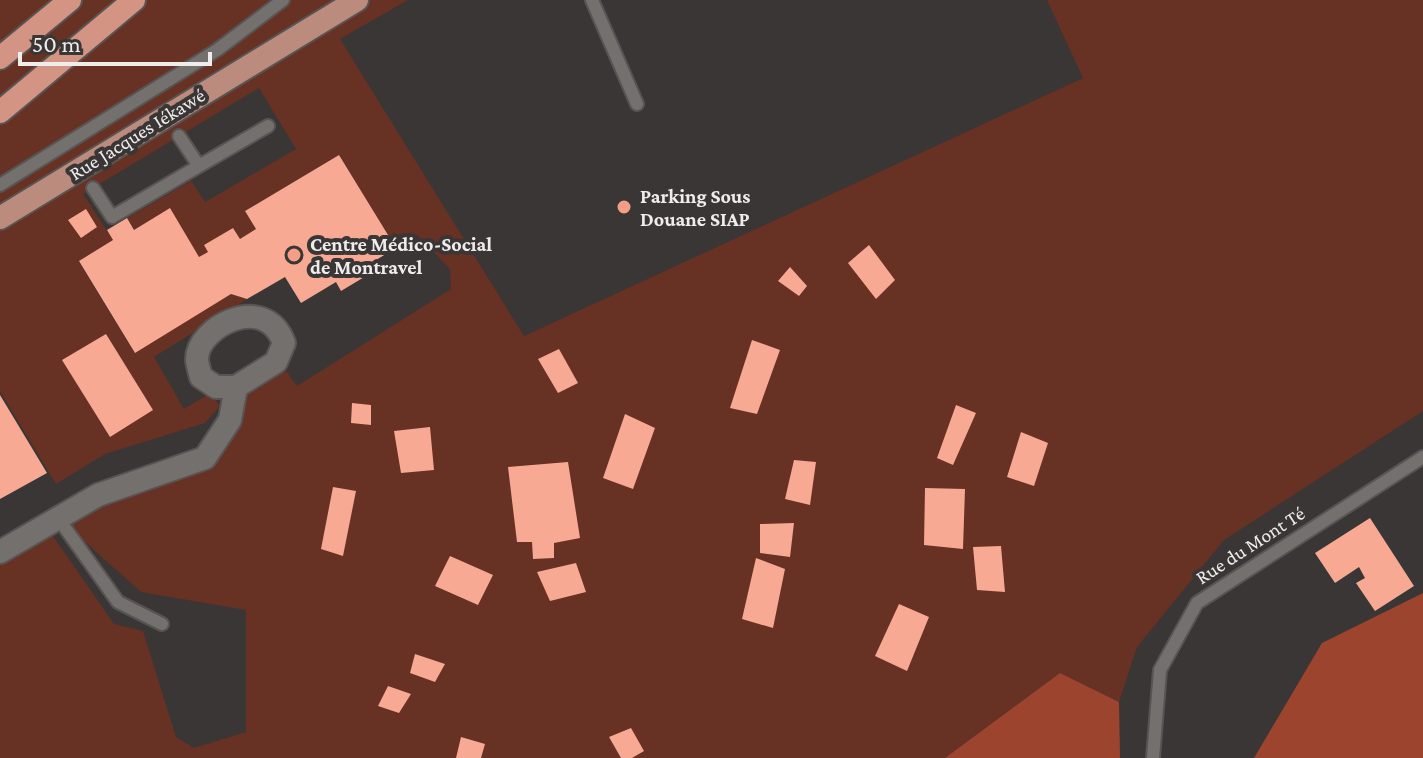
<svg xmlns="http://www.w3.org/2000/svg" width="1423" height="758" font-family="'Crimson Pro',serif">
	<rect width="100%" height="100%" fill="#3a3635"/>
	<!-- green -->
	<path fill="#673123" d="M 0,0 L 408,0 L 340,39 L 524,336 L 1083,78 L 1047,0 L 1423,0 L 1423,411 L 1224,540 L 1137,647 L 1119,702 L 1060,673 L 945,758 L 0,758 L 0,552 L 46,526 L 114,624 L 143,631 L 176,737 L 194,748 L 246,732 L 246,610 L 141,592 L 58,518 L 205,458 L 233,399 L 286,371 L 297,386 L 451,289 L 450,269 L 417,235 L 396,248 L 339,155 L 245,211 L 256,229 L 240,239 L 233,228 L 205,245 L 208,252 L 199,257 L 170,209 L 134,230 L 127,218 L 191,181 L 205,202 L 296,149 L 259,88 L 83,194 L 113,240 L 79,262 L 134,352 L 231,294 L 247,299 L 154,357 L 184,409 L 210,393 L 220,406 L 205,423 L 105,454 L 56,484 L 0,391 Z"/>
	<!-- forest -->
	<path fill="#9c442d" d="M 1423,593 L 1423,758 L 1254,758 L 1322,643 Z
		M 1060,673 L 1119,702 L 1120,758 L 945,758 Z"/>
	<!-- building -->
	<path fill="#f8a994" d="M 339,155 L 396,248 L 361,269 L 366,276 L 341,291 L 336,282 L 301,303 L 285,277 L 247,299 L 231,294 L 135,353 L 79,261 L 113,240 L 107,230 L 127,218 L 134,230 L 170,208 L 199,257 L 208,252 L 204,245 L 233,228 L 240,239 L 256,229 L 245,211 Z
		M 86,209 L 97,227 L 81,238 L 68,220 Z
		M 869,245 L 895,280 L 876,299 L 848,263 Z
		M 790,267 L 807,286 L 799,296 L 778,281 Z
		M 106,334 L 153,410 L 110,437 L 62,360 Z
		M 752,340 L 780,350 L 757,414 L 730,408 Z
		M 559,349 L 578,383 L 558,393 L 538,359 Z
		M 0,395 L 47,473 L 0,499 Z
		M 352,403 L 371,405 L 371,425 L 351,423 Z
		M 956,405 L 976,413 L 953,465 L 937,458 Z
		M 625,414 L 655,428 L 633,489 L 603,478 Z
		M 430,427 L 434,470 L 401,473 L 394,431 Z
		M 1021,432 L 1048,443 L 1034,486 L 1007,477 Z
		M 794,460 L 816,462 L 810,505 L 785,499 Z
		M 568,462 L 580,538 L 554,543 L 554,558 L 533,559 L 532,542 L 517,542 L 508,467 Z
		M 333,487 L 356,491 L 343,556 L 321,549 Z
		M 925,488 L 965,489 L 963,549 L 924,545 Z
		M 1370,518 L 1414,586 L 1375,611 L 1356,583 L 1365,578 L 1359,567 L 1335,583 L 1315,553 Z
		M 794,523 L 790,557 L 760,553 L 760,524 Z
		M 1001,546 L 1005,592 L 977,590 L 973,547 Z
		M 450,556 L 493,575 L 478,605 L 435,586 Z
		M 756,558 L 785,569 L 773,628 L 742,619 Z
		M 576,563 L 586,592 L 550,601 L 537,572 Z
		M 899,604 L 929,617 L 907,671 L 875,656 Z
		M 415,654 L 445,664 L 435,682 L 410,673 Z
		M 388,686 L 411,694 L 399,713 L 378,706 Z
		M 631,728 L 644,751 L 632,758 L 621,758 L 609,737 Z
		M 461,737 L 485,744 L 481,758 L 456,758 Z"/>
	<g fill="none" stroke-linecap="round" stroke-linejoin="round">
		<defs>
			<path id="service" d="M 592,0 L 637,104
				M 199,166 L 268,126
				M 0,185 L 217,50 L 283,0
				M 93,188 L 112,217 L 199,166 L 179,136
				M 58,518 L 118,602 L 162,624
				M 1153,758 L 1160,670 L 1197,603 L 1423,457"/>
			<path id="minor" d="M 0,552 L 98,495 L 205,458 L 230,420 L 236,387 L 276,362 L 284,343 C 265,291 197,327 197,359 C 197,364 200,372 201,377 L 216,387 L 236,387"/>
			<path id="primary" d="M 0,218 L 357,0"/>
			<path id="trunk" d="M 0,58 L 70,0
				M 0,112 L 134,0"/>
		</defs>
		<!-- service casing -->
		<use href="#service" stroke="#575453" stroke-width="16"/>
		<!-- minor casing -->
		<use href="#minor" stroke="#575453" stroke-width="26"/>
		<!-- primary casing -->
		<use href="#primary" stroke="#575453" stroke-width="26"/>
		<!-- trunk casing -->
		<use href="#trunk" stroke="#575453" stroke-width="26"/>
		<!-- service -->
		<use href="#service" stroke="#74706e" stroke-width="12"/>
		<!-- minor -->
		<use href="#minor" stroke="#74706e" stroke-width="22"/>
		<!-- primary -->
		<use href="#primary" stroke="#bb8b7e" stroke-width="22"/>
		<!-- trunk -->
		<use href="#trunk" stroke="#d39483" stroke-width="22"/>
	</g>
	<!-- markers -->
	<g fill="#f49e87" stroke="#3a3635" stroke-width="3">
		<circle cx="624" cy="207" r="8"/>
		<circle cx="294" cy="255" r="8"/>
	</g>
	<g text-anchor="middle" stroke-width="8" stroke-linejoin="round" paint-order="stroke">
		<!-- street labels -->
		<g font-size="20" fill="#efecec" stroke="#3a3635">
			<text transform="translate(137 134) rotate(-32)" y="7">Rue Jacques Iékawé</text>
			<text transform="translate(1250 545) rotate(-33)" y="7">Rue du Mont Té</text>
		</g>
		<!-- poi labels -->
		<g font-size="20" font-weight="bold" fill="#efecec" stroke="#3a3635" text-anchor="start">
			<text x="640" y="203">Parking Sous<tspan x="640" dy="23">Douane SIAP</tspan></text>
			<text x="310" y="251">Centre Médico-Social<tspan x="310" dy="23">de Montravel</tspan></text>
		</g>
	</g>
	<!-- scale -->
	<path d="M20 52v12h190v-12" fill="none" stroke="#efecec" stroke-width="4"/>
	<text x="32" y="52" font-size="24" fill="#efecec" stroke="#3a3635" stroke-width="6" paint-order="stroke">50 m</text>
</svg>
